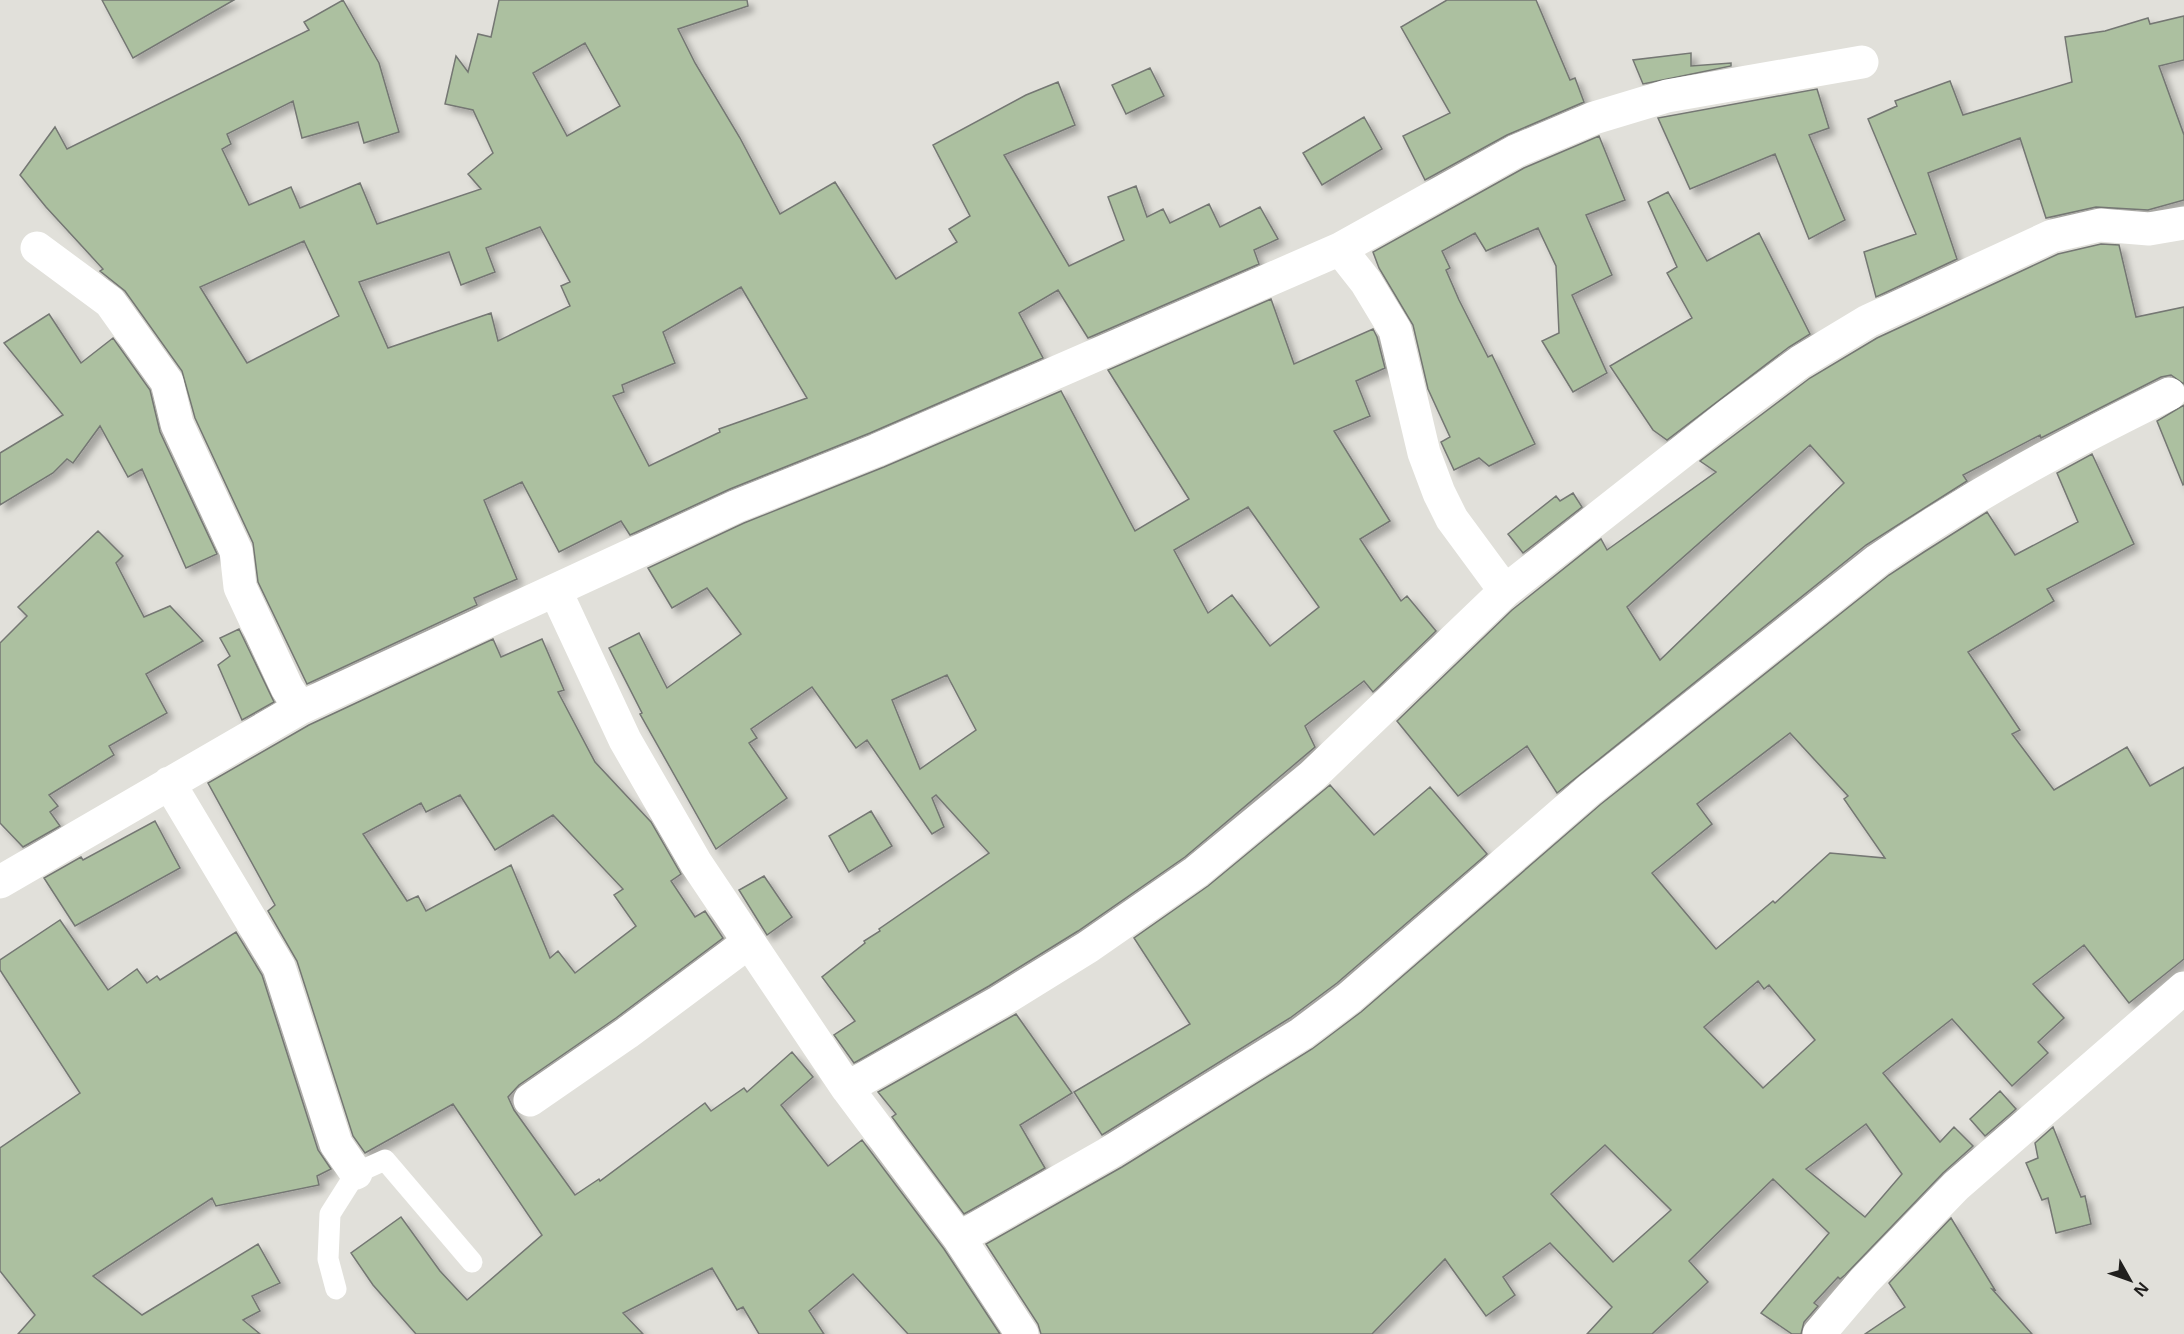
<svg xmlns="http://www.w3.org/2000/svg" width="2184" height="1334" font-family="'Noto Sans',sans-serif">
	<defs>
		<filter id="shadow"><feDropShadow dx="5.5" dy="5.5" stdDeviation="3" flood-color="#0004"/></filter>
	</defs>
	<rect width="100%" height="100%" fill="#e1e0da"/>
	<!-- building -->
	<path fill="#acc0a0" stroke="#747773" stroke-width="1.5" fill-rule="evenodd" filter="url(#shadow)" d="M 102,0 L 234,0 L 133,58 Z
		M 343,0 L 379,63 L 399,132 L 364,143 L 358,122 L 302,138 L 293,101 L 227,134 L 231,144 L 222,149 L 249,205 L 291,187 L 300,208 L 360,183 L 377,224 L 481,189 L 468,174 L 493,153 L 473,110 L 445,104 L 456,56 L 468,72 L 478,34 L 491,37 L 499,0 L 747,0 L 748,6 L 678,29 L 695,63 L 740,138 L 780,214 L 835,182 L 896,279 L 957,242 L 949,229 L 970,216 L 933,145 L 1026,95 L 1058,82 L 1075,125 L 1004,155 L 1069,266 L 1124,240 L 1108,197 L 1136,186 L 1147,217 L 1163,209 L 1170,223 L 1209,204 L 1220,227 L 1260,207 L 1278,239 L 1254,250 L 1259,264 L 1088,338 L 1058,290 L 1019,313 L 1043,358 L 870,433 L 730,489 L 630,535 L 621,521 L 559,552 L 522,482 L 484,500 L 517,579 L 474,598 L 477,605 L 307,684 L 258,582 L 253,543 L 195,418 L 182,371 L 125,291 L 100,271 L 103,269 L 46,207 L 20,175 L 55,127 L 67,149 L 309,30 L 304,22 ZM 585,43 L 620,106 L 567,136 L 533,73 ZM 540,227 L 570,282 L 561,286 L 570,306 L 498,341 L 491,313 L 388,348 L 359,282 L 449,252 L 461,285 L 495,272 L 486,248 ZM 304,241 L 339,316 L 247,363 L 200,287 ZM 741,287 L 807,398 L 719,429 L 720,432 L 649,466 L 613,396 L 624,392 L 622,385 L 675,363 L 663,332 Z
		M 1447,0 L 1536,0 L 1570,80 L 1575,78 L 1584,102 L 1507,135 L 1425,180 L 1403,136 L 1450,113 L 1401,27 Z
		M 2184,16 L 2184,60 L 2159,66 L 2184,135 L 2184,200 L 2148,210 L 2096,207 L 2046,218 L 2020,138 L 1928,173 L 1957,259 L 1876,297 L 1864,252 L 1916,234 L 1868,119 L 1897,106 L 1895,101 L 1950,81 L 1963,115 L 2072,82 L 2065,37 L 2105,31 L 2148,18 L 2150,24 Z
		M 1691,53 L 1691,66 L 1731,63 L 1731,66 L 1643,84 L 1633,60 Z
		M 1150,68 L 1164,96 L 1126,114 L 1112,85 Z
		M 1817,89 L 1829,128 L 1809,135 L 1845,220 L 1809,239 L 1775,154 L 1690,189 L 1658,118 Z
		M 1364,117 L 1382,149 L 1322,185 L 1303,153 Z
		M 1599,136 L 1625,200 L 1586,215 L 1612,275 L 1572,295 L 1607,373 L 1573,392 L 1542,341 L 1559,333 L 1556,266 L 1538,228 L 1486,251 L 1475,233 L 1442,251 L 1450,268 L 1446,270 L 1459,300 L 1488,357 L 1492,355 L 1535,444 L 1489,466 L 1479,458 L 1454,470 L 1441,442 L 1450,437 L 1428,389 L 1413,325 L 1379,268 L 1373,252 L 1524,168 Z
		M 1668,192 L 1707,261 L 1759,233 L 1810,334 L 1789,347 L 1667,440 L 1653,430 L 1610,366 L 1692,318 L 1667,273 L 1677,267 L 1648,202 Z
		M 2101,244 L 2119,245 L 2136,317 L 2184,307 L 2184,384 L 2171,375 L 2161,377 L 2041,438 L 2040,435 L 1963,475 L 1967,481 L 1866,545 L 1557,793 L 1527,746 L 1458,796 L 1397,721 L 1512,610 L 1601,539 L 1607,550 L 1716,472 L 1700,461 L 1810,378 L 1877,338 L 2058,254 ZM 1810,445 L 1844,483 L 1660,660 L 1627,607 Z
		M 1271,299 L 1294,364 L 1373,329 L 1377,337 L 1385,368 L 1356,381 L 1370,416 L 1334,431 L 1390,521 L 1360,539 L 1401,601 L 1407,596 L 1436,631 L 1373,692 L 1364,681 L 1305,726 L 1315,747 L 1185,857 L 1078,931 L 989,986 L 854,1063 L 834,1035 L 855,1021 L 822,977 L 865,943 L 864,941 L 880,931 L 879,929 L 989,853 L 936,795 L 932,798 L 944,827 L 932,834 L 867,740 L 856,748 L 812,687 L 751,729 L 757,738 L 749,743 L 787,798 L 716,849 L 640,714 L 642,713 L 609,648 L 639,633 L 667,688 L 741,634 L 707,588 L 672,608 L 648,568 L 744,523 L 884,467 L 1061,391 L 1135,531 L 1189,499 L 1108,370 ZM 1248,507 L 1319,607 L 1270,646 L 1232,595 L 1208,613 L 1174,550 ZM 947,675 L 976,730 L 920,769 L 892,700 Z
		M 49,314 L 81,363 L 113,338 L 150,390 L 160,432 L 217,554 L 186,568 L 142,469 L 128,477 L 100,426 L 73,463 L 67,459 L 53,473 L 0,505 L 0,453 L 63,415 L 4,343 Z
		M 2184,405 L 2184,484 L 2183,485 L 2157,421 Z
		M 2092,454 L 2134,544 L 2047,589 L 2054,601 L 1968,652 L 2020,730 L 2012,734 L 2054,790 L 2127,747 L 2150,786 L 2184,767 L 2184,959 L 2129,1003 L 2084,945 L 2033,984 L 2064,1018 L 2038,1042 L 2048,1053 L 2012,1086 L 1952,1019 L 1883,1073 L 1940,1142 L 1954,1127 L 1973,1146 L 1943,1173 L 1845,1275 L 1840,1279 L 1838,1277 L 1814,1303 L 1818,1306 L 1804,1322 L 1801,1334 L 1792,1334 L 1761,1313 L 1829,1233 L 1773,1179 L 1689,1261 L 1708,1282 L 1652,1334 L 1587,1334 L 1612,1307 L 1550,1243 L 1503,1277 L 1515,1295 L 1486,1316 L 1445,1259 L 1372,1334 L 1041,1334 L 1038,1324 L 986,1244 L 1122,1167 L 1312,1049 L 1361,1012 L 1601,804 L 1889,575 L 1924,552 L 1987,512 L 2015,555 L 2078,522 L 2057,473 ZM 1790,733 L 1848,796 L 1844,799 L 1885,858 L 1830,853 L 1775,903 L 1773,901 L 1716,949 L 1652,873 L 1712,824 L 1697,804 ZM 1758,981 L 1764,989 L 1769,985 L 1815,1040 L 1763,1088 L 1704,1027 ZM 1866,1124 L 1902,1174 L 1865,1217 L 1806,1169 ZM 1605,1145 L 1671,1210 L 1613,1262 L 1551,1194 Z
		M 1573,493 L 1582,507 L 1523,553 L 1508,534 L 1556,496 L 1560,501 Z
		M 98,531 L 123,556 L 116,563 L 144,617 L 170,606 L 203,641 L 146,674 L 167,713 L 109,746 L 114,755 L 49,795 L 58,806 L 50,812 L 60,826 L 23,847 L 0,823 L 0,643 L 27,616 L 18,607 Z
		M 239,629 L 274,702 L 242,720 L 218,665 L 230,656 L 220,638 Z
		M 493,639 L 501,657 L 542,639 L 564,690 L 558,692 L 595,762 L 651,822 L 681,874 L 671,881 L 695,917 L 705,911 L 723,938 L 616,1018 L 519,1085 L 508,1097 L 514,1110 L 575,1195 L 599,1179 L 600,1181 L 705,1103 L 711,1111 L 744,1088 L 747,1092 L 792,1052 L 813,1077 L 781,1105 L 828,1166 L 862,1140 L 944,1249 L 1000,1334 L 908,1334 L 853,1274 L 809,1311 L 824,1334 L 759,1334 L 743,1307 L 737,1310 L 712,1268 L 623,1313 L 643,1334 L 416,1334 L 373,1285 L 351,1253 L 401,1217 L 440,1271 L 467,1300 L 542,1235 L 453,1104 L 365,1153 L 353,1136 L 297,961 L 268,911 L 275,905 L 208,783 L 309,725 ZM 460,795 L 495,850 L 553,815 L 623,889 L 614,895 L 636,926 L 575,973 L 558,951 L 550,958 L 511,865 L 426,911 L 418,896 L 407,901 L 363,834 L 421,803 L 426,812 Z
		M 1330,785 L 1374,835 L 1430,787 L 1487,854 L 1337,983 L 1290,1018 L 1102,1135 L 1074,1092 L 1190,1024 L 1134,938 L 1208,886 Z
		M 871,811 L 892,846 L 849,872 L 829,836 Z
		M 155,821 L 180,868 L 75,926 L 44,878 L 81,857 L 83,860 Z
		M 764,876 L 792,917 L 767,935 L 739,890 Z
		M 60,920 L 108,990 L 137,969 L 147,983 L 157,976 L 160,980 L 236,932 L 262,975 L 318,1150 L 331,1169 L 317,1176 L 319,1185 L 216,1206 L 212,1198 L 93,1276 L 142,1315 L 258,1244 L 280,1283 L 252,1296 L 260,1311 L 243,1320 L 260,1334 L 18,1334 L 35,1315 L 0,1271 L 0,1148 L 80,1093 L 0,970 L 0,960 Z
		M 1016,1014 L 1072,1093 L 1020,1125 L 1045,1168 L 964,1214 L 892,1117 L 896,1114 L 878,1092 Z
		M 2000,1091 L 2016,1109 L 1985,1136 L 1970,1119 Z
		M 2053,1127 L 2081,1197 L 2085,1196 L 2091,1224 L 2056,1233 L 2048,1198 L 2042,1200 L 2026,1163 L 2038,1158 L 2035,1143 Z
		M 1951,1218 L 1995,1290 L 1992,1289 L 2032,1334 L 1865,1334 L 1905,1307 L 1889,1283 Z"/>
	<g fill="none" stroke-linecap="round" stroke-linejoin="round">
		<!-- lane -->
		<path stroke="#fff" stroke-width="21" d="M 336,1289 L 328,1259 L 330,1214 L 356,1173 L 385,1160 L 472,1262"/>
		<!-- street -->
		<path stroke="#fff" stroke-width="33" d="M 37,248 L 110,302 L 167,382 L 177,424 L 236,551 L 240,587 L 287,688 L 300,708
			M 1340,249 L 1366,282 L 1395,330 L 1424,453 L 1439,493 L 1452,519 L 1505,591
			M 556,592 L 625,740 L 696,863 L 847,1088 L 959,1238 L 1022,1334
			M 169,783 L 279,967 L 336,1144 L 356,1173
			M 0,882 L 300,708 L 737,506 L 877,450 L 1340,249 L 1516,151 L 1594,118 L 1667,96 L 1862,62
			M 847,1088 L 999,1002 L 1088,947 L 1196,872 L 1312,776 L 1505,591 L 1730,414 L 1800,362 L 1868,321 L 2052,236 L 2100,225 L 2149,229 L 2184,223
			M 530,1100 L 627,1033 L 749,942
			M 959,1238 L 1107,1154 L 1301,1034 L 1349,998 L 1589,790 L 1878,560 C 1974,494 2065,445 2169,394
			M 1819,1334 L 1864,1281 L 1956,1186 L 2184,988"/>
	</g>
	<!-- north arrow -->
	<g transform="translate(2130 1280) rotate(130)" stroke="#e1e0da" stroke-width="4.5" paint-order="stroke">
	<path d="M0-4.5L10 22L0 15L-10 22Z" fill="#201f1d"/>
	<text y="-9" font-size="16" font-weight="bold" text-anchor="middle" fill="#201f1d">N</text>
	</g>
</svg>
